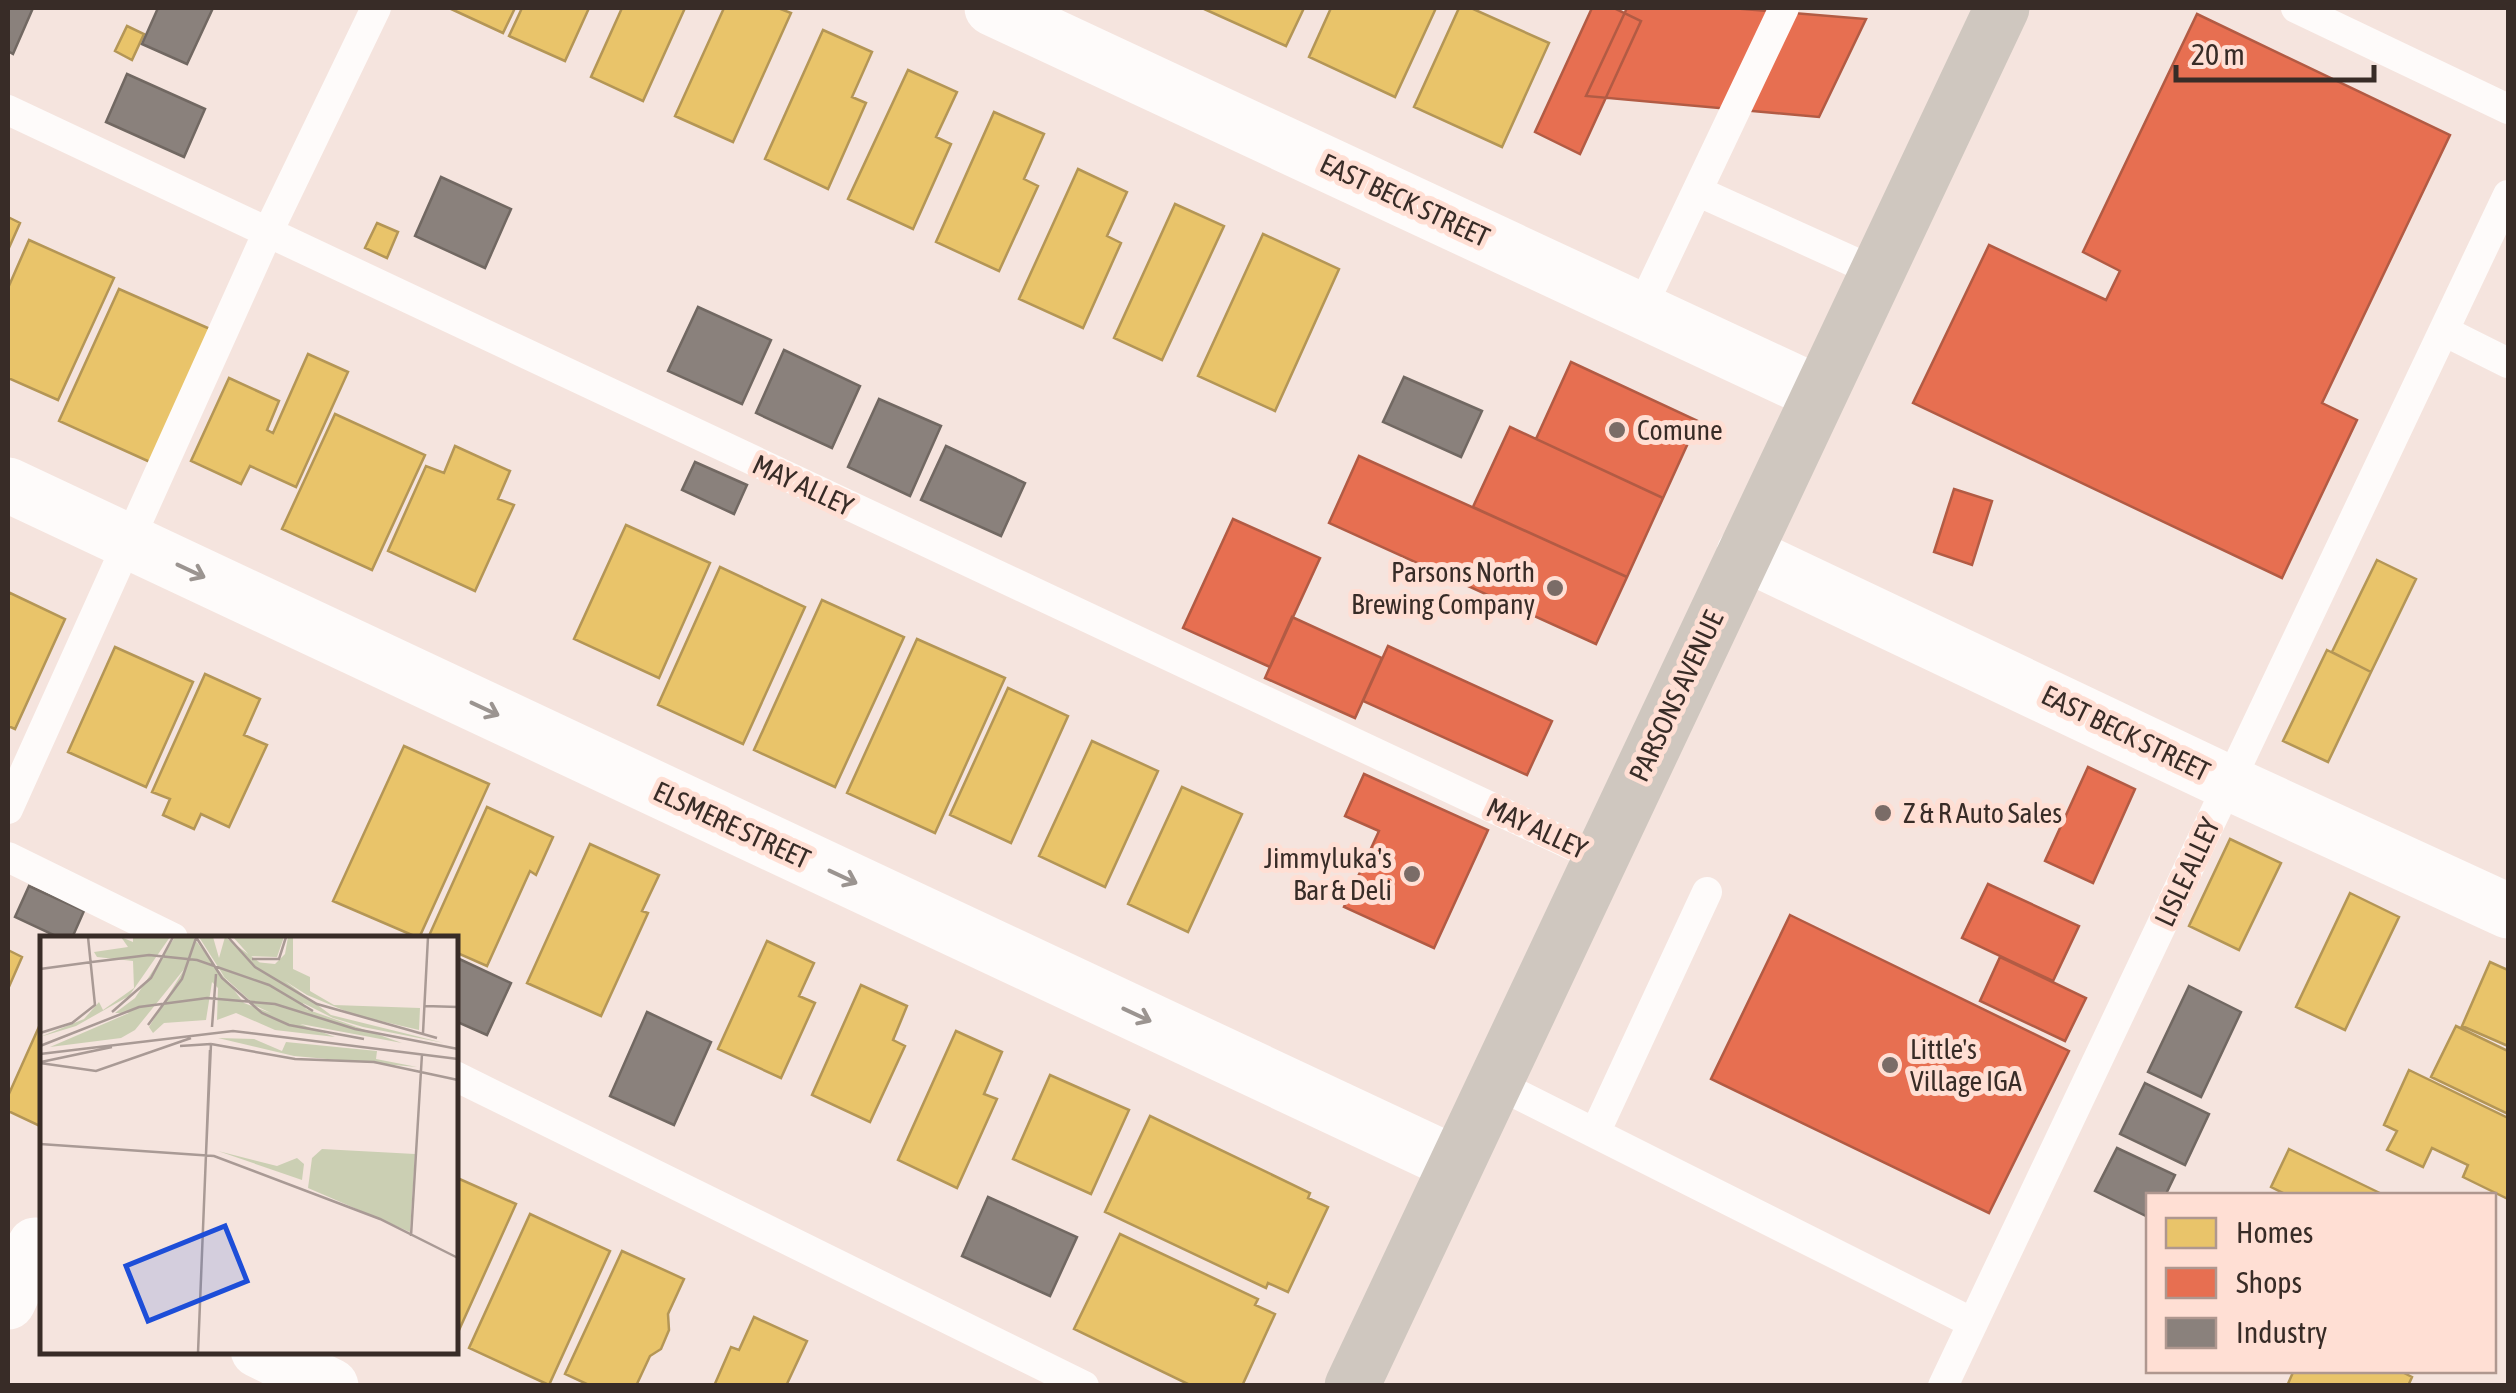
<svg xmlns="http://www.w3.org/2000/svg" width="2516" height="1393" font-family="'Asap Condensed',sans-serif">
	<rect width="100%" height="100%" fill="#f5e4de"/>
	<!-- homes -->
	<path fill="#e9c46a" stroke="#b49656" stroke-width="2.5" d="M 449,8 L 515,8 L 503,33 Z
		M 522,8 L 589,8 L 565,61 L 509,36 Z
		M 622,8 L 685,8 L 643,101 L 591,77 Z
		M 724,8 L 778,8 L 791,13 L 733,142 L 675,116 Z
		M 1202,8 L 1304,8 L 1286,46 Z
		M 1331,8 L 1436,8 L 1395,97 L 1309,57 Z
		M 1459,8 L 1471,8 L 1549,43 L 1502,147 L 1414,107 Z
		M 127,26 L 144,34 L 132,60 L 115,51 Z
		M 823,30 L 872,52 L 852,97 L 866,103 L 828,189 L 765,159 Z
		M 908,70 L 957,92 L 936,137 L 951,144 L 913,229 L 848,199 Z
		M 994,112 L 1044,134 L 1024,179 L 1038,186 L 999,271 L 936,242 Z
		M 1078,169 L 1127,192 L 1107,236 L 1121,243 L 1083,328 L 1019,299 Z
		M 1175,204 L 1224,226 L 1162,360 L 1114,338 Z
		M 8,217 L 20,223 L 8,250 Z
		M 377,223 L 398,232 L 387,258 L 365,248 Z
		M 1263,234 L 1339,269 L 1275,411 L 1198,376 Z
		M 29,240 L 114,278 L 58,400 L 8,378 L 8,288 Z
		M 119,289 L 210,329 L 150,462 L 59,421 Z
		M 308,354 L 348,372 L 296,487 L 250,466 L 241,484 L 191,461 L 229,378 L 279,401 L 267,430 L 273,433 Z
		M 335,414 L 425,455 L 372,570 L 282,529 Z
		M 455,446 L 510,471 L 498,499 L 514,505 L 475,591 L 388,551 L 426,466 L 444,473 Z
		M 626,525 L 710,563 L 659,678 L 574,639 Z
		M 2377,560 L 2416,579 L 2371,672 L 2332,652 Z
		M 720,567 L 805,607 L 743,744 L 658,705 Z
		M 8,592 L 65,619 L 15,729 L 8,726 Z
		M 822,600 L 904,637 L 835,787 L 754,750 Z
		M 917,639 L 1005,678 L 935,833 L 847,793 Z
		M 115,647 L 193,682 L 146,787 L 68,752 Z
		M 2327,650 L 2371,672 L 2328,762 L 2283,741 Z
		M 205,674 L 260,699 L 244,735 L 267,745 L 229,827 L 201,814 L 194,829 L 163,815 L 170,799 L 152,792 Z
		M 1008,688 L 1068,716 L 1011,843 L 950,815 Z
		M 1092,741 L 1158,771 L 1105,887 L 1039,856 Z
		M 404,746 L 489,784 L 419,938 L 333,901 Z
		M 1182,787 L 1242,814 L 1188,932 L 1128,904 Z
		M 487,807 L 553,837 L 536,875 L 530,871 L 487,966 L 455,952 L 455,938 L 428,938 Z
		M 2230,839 L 2281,863 L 2239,950 L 2189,926 Z
		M 590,844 L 659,875 L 642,911 L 648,913 L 601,1016 L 527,983 Z
		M 2350,893 L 2399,917 L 2345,1030 L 2296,1007 Z
		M 767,941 L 814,963 L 799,996 L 815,1003 L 781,1078 L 718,1049 Z
		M 8,950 L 22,957 L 8,989 Z
		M 2490,962 L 2508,970 L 2508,1046 L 2462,1026 Z
		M 861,985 L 907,1006 L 893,1040 L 905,1046 L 870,1122 L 812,1095 Z
		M 42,1020 L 42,1127 L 8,1111 L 8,1096 Z
		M 2456,1026 L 2508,1051 L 2508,1114 L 2431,1077 Z
		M 956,1031 L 1002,1052 L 984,1094 L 997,1099 L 957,1188 L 898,1160 Z
		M 2409,1070 L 2508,1118 L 2508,1199 L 2463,1177 L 2468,1165 L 2432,1148 L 2423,1167 L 2387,1150 L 2397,1131 L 2384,1125 Z
		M 1050,1075 L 1129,1110 L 1091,1194 L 1013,1159 Z
		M 1150,1116 L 1310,1193 L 1308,1198 L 1328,1207 L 1288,1292 L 1268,1283 L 1266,1288 L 1105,1212 Z
		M 2289,1149 L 2386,1196 L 2289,1196 L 2271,1187 Z
		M 455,1177 L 516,1204 L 455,1339 Z
		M 530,1214 L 610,1251 L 549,1385 L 469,1348 Z
		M 1120,1234 L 1258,1299 L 1255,1305 L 1275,1314 L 1242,1386 L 1192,1386 L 1074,1329 Z
		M 622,1251 L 684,1279 L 668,1314 L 669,1330 L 661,1349 L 650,1356 L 636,1386 L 591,1386 L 565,1374 Z
		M 754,1317 L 807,1341 L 786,1386 L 714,1386 L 731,1347 L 739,1350 Z
		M 2294,1370 L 2398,1370 L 2412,1377 L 2408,1386 L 2287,1386 Z"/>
	<!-- shops -->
	<path fill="#e76f51" stroke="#b25b44" stroke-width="2.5" d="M 1592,8 L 1614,8 L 1641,21 L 1580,154 L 1535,132 Z
		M 1627,8 L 1731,8 L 1866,19 L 1819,117 L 1586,96 Z
		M 2197,14 L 2450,135 L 2322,403 L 2357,420 L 2282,578 L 1913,403 L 1989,245 L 2106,300 L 2120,271 L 2083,252 Z
		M 1571,362 L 1698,421 L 1663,498 L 1536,439 Z
		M 1510,427 L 1663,498 L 1627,577 L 1473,507 Z
		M 1359,456 L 1627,577 L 1596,644 L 1329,523 Z
		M 1954,489 L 1992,501 L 1972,565 L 1934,552 Z
		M 1233,519 L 1320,558 L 1270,667 L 1183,628 Z
		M 1292,617 L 1382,658 L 1355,718 L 1265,678 Z
		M 1388,646 L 1552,721 L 1527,775 L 1363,701 Z
		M 2088,767 L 2135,789 L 2093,883 L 2045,861 Z
		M 1364,774 L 1488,830 L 1434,948 L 1344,907 L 1379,831 L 1345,816 Z
		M 1988,884 L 2079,926 L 2053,981 L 1962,938 Z
		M 1790,915 L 2069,1051 L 1989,1213 L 1711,1079 Z
		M 2000,957 L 2086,998 L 2065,1041 L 1980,1001 Z"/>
	<!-- industry -->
	<path fill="#8a817c" stroke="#716862" stroke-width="2.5" d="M 8,8 L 33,8 L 13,54 L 8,51 Z
		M 158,8 L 213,8 L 187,64 L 142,44 Z
		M 127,74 L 205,109 L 184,157 L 106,122 Z
		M 441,177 L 511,209 L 485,268 L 415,236 Z
		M 698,307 L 771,340 L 742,404 L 668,371 Z
		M 784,350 L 860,386 L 832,448 L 756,413 Z
		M 1404,377 L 1482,411 L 1461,457 L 1383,422 Z
		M 879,399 L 941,426 L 910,496 L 848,467 Z
		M 946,446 L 1025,483 L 1001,536 L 921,500 Z
		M 695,462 L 747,485 L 734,514 L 682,490 Z
		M 29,886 L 84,911 L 72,938 L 60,938 L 15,917 Z
		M 455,957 L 511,983 L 487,1035 L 455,1021 Z
		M 2189,986 L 2241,1012 L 2201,1097 L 2148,1072 Z
		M 647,1012 L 711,1042 L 674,1125 L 610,1096 Z
		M 2145,1083 L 2209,1114 L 2185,1165 L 2120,1134 Z
		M 2117,1148 L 2175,1175 L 2165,1196 L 2148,1196 L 2148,1217 L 2095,1191 Z
		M 988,1197 L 1077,1237 L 1050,1296 L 962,1256 Z"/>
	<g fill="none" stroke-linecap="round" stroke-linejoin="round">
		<!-- lane -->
		<path stroke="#fefbfa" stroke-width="30" d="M 2296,8 L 2508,109
			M 8,110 L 1599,858
			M 1697,191 L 1876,272
			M 1641,309 L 1784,8
			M 2444,331 L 2508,363
			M 8,809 L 267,234 L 376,8
			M 8,857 L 173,938
			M 455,1076 L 1084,1386
			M 1495,1083 L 1973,1323
			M 1595,1133 L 1707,892
			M 1943,1386 L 2508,195"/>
		<!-- street -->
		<path stroke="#fefbfa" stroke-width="55" d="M 992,8 L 1818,393
			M 8,485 L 1456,1164
			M 1744,553 L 2229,783 L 2508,911
			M 8,1302 L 35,1245
			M 258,1350 L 331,1386"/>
		<!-- primary -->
		<path stroke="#cfc7bf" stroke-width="55" d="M 1352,1386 L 2002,8"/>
	</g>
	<!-- one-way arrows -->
	<defs><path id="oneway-shaft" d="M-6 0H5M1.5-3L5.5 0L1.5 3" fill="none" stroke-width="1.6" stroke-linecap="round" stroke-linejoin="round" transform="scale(2.5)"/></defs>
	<g stroke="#9b9490">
		<use href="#oneway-shaft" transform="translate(191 571) rotate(25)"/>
		<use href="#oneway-shaft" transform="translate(485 709) rotate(25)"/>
		<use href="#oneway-shaft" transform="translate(843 877) rotate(25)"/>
		<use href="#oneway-shaft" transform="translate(1137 1015) rotate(25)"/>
	</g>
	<!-- markers -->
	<g fill="#7a6c67" stroke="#ffdfd4" stroke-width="4">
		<circle cx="1617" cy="430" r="10"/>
		<circle cx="1555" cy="588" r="10"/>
		<circle cx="1883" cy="813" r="10"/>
		<circle cx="1412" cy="874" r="10"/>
		<circle cx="1890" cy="1065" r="10"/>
	</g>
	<g text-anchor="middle" stroke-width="10" stroke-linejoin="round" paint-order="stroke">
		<!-- street labels -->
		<g font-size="28" fill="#382c27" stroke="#ffdfd4">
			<text transform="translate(1405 200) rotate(25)" y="10">EAST BECK STREET</text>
			<text transform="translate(803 485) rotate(25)" y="10">MAY ALLEY</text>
			<text transform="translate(1676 696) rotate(-65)" y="10">PARSONS AVENUE</text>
			<text transform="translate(2126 733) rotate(26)" y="10">EAST BECK STREET</text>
			<text transform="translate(732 825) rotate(25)" y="10">ELSMERE STREET</text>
			<text transform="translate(1537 828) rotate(25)" y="10">MAY ALLEY</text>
			<text transform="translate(2187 872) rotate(-65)" y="10">LISLE ALLEY</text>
		</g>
		<!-- poi labels -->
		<g font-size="28" fill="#382c27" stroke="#ffdfd4" text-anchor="start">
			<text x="1637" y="440">Comune</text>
			<text x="1535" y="582" text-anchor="end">Parsons North<tspan x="1535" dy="32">Brewing Company</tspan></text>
			<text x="1903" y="823">Z &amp; R Auto Sales</text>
			<text x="1392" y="868" text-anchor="end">Jimmyluka's<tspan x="1392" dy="32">Bar &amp; Deli</tspan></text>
			<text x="1910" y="1059">Little's<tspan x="1910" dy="32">Village IGA</tspan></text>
		</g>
	</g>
	<!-- overview -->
	<g transform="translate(40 936)">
		<rect width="418" height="418" fill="#f5e4de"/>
		<path d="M 81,1 L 93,6 L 93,1 L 130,1 L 89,60 L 36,90 L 0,101 L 44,83 L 59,66 L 63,74 L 94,52 L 93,25 L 57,21 L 54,16 L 88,11 ZM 135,1 L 153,1 L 204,67 L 295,101 L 235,94 L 196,77 L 177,84 L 178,52 L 172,46 L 166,84 L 124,87 L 113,97 L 109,91 L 145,32 L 95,94 L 81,102 L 10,111 L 89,77 L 75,77 L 95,62 ZM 159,1 L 173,1 L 179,22 L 185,1 L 291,79 L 404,107 L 323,91 L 293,82 L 263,67 L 266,73 L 362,107 L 250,86 L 216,70 L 185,42 ZM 193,1 L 244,1 L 237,21 L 210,20 ZM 248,1 L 253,1 L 253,33 L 270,41 L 270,55 L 294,69 L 380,72 L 379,94 L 315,79 L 267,59 L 215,26 L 235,28 L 245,18 ZM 178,102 L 214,103 L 242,115 L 246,106 L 337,115 L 336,123 L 377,131 L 254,120 ZM 282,213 L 375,218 L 370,296 L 268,252 L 272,222 ZM 178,215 L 237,230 L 257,222 L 264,228 L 262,244 Z" fill="#cbcfb3"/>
		<path fill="none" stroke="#a99a95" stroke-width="2.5" d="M 156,1 L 182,42 L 222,77 L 249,89 L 324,103M 188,1 L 215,31 L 277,68 L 397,102M 212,23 L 239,23 L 246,1M 52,26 L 109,19 L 157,24 L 229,49 L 273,75M 0,33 L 52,26M 385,70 L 418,71M 72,76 L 111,42 L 133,1M 108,89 L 142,43 L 156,2M 172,91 L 176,38M 0,97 L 32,87 L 55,69 L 48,1M 383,97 L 388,1M 171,108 L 255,123 L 334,126 L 418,144M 0,110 L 99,71 L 167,62 L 235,68 L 315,93 L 418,113M 140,110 L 171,108M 0,118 L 193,95 L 418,123M 1,126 L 72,111M 0,127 L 56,135 L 151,102M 0,208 L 174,220 L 340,283 L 418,322M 166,218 L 171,108M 166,218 L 170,114M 371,300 L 382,118M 158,417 L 166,218"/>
		<path fill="#1d4ed8" fill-opacity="0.15" stroke="#1d4ed8" stroke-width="5" d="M 185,290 L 207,345 L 108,385 L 86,330 Z"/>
		<rect width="418" height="418" fill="none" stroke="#382c27" stroke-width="5"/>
	</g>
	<!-- border -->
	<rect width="2516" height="1393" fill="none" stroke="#382c27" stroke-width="20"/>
	<!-- legend -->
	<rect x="2146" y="1193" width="350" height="180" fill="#ffdfd4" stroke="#af978f" stroke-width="2.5"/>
	<rect x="2166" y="1218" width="50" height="30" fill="#e9c46a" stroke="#af978f" stroke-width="2.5"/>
	<text x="2236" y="1243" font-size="30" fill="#382c27">Homes</text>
	<rect x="2166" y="1268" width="50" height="30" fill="#e76f51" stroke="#af978f" stroke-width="2.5"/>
	<text x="2236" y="1293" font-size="30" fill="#382c27">Shops</text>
	<rect x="2166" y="1318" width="50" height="30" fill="#8a817c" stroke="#af978f" stroke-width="2.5"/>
	<text x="2236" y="1343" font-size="30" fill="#382c27">Industry</text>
	<!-- scale -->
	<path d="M2176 65v15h198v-15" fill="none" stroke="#382c27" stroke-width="5"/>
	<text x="2191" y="65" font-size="30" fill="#382c27" stroke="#ffdfd4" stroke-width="8" paint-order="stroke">20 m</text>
</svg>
